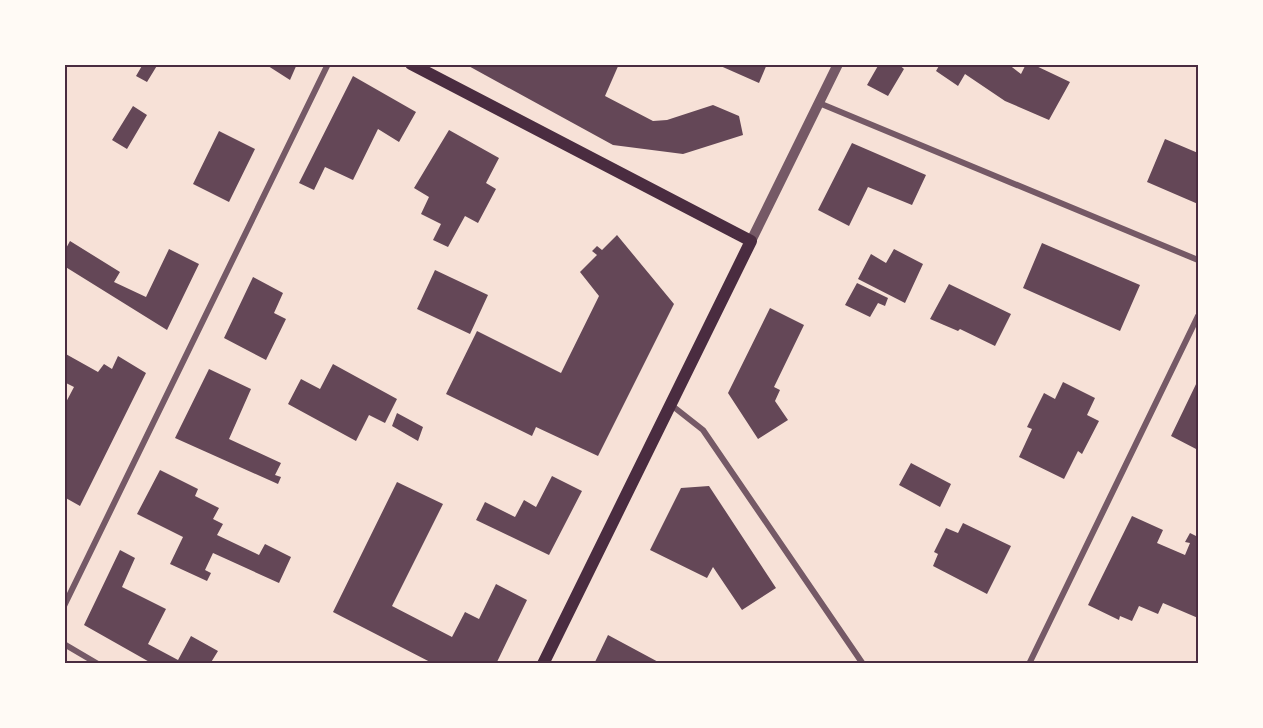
<svg xmlns="http://www.w3.org/2000/svg" width="1263" height="728" font-family="'Noto Serif',serif">
	<rect width="100%" height="100%" fill="#f7e1d7"/>
	<!-- building -->
	<path fill="#644757" d="M 143,64 L 158,64 L 147,82 L 136,76 Z
		M 265,64 L 297,64 L 290,80 Z
		M 465,64 L 619,64 L 605,96 L 653,121 L 667,120 L 713,105 L 739,116 L 743,135 L 683,154 L 613,145 Z
		M 716,64 L 767,64 L 759,83 Z
		M 879,64 L 898,64 L 904,69 L 888,96 L 867,85 Z
		M 940,64 L 1008,64 L 1021,74 L 1026,64 L 1032,64 L 1070,82 L 1049,120 L 1005,101 L 965,74 L 958,86 L 936,71 Z
		M 353,76 L 416,112 L 399,142 L 378,129 L 353,180 L 325,167 L 314,190 L 299,183 Z
		M 133,106 L 147,115 L 127,149 L 112,140 Z
		M 449,130 L 499,158 L 486,183 L 496,189 L 478,223 L 465,216 L 448,247 L 433,240 L 441,224 L 421,214 L 429,197 L 414,188 Z
		M 219,131 L 255,149 L 229,202 L 193,184 Z
		M 1165,139 L 1198,153 L 1198,204 L 1147,182 Z
		M 852,143 L 926,175 L 912,205 L 868,187 L 849,226 L 818,210 Z
		M 617,235 L 674,304 L 598,456 L 536,427 L 532,436 L 446,394 L 477,331 L 561,373 L 599,296 L 580,272 L 597,255 L 592,251 L 597,246 L 602,250 Z
		M 70,241 L 120,272 L 114,282 L 146,297 L 169,249 L 199,264 L 167,330 L 64,266 L 64,252 Z
		M 1042,243 L 1140,285 L 1120,331 L 1023,288 Z
		M 894,249 L 923,264 L 905,303 L 858,279 L 871,254 L 886,263 Z
		M 435,270 L 488,295 L 470,334 L 417,309 Z
		M 253,277 L 283,293 L 274,313 L 286,319 L 266,360 L 224,338 Z
		M 857,283 L 888,298 L 885,306 L 878,303 L 870,317 L 845,305 Z
		M 949,284 L 1011,314 L 995,346 L 960,329 L 958,331 L 930,319 Z
		M 770,308 L 804,325 L 774,387 L 780,390 L 775,401 L 788,420 L 758,439 L 728,393 Z
		M 64,353 L 98,372 L 104,364 L 112,369 L 118,356 L 146,373 L 80,506 L 64,497 L 64,406 L 74,387 L 64,382 Z
		M 333,364 L 397,399 L 385,423 L 369,415 L 356,441 L 288,404 L 301,379 L 320,389 Z
		M 209,369 L 251,389 L 229,439 L 281,463 L 275,475 L 281,477 L 278,484 L 175,438 Z
		M 1198,380 L 1198,450 L 1171,436 Z
		M 1063,382 L 1095,398 L 1087,415 L 1099,421 L 1082,454 L 1078,451 L 1064,479 L 1019,457 L 1032,429 L 1027,427 L 1044,393 L 1055,399 Z
		M 397,413 L 423,427 L 418,441 L 392,426 Z
		M 911,463 L 951,484 L 940,507 L 899,485 Z
		M 160,470 L 198,489 L 195,496 L 219,508 L 213,519 L 223,524 L 217,535 L 259,555 L 265,544 L 291,557 L 279,583 L 213,553 L 205,570 L 211,573 L 207,581 L 170,564 L 183,537 L 137,514 Z
		M 552,476 L 582,491 L 549,555 L 476,520 L 485,502 L 515,517 L 524,500 L 536,507 Z
		M 397,482 L 443,504 L 392,606 L 452,637 L 465,612 L 479,619 L 496,584 L 527,600 L 496,664 L 434,664 L 333,612 Z
		M 709,486 L 776,588 L 742,610 L 713,567 L 707,578 L 650,550 L 681,488 Z
		M 1132,516 L 1163,530 L 1157,543 L 1185,555 L 1190,543 L 1185,542 L 1190,533 L 1198,537 L 1198,618 L 1163,603 L 1158,614 L 1139,606 L 1132,621 L 1120,616 L 1119,620 L 1088,605 Z
		M 963,523 L 1011,546 L 987,594 L 933,566 L 938,554 L 934,552 L 946,528 L 958,533 Z
		M 120,550 L 135,558 L 122,587 L 166,609 L 148,644 L 178,660 L 191,636 L 218,651 L 210,664 L 153,664 L 84,625 Z
		M 608,635 L 662,664 L 594,664 Z"/>
	<g fill="none" stroke-linecap="round" stroke-linejoin="round">
		<!-- minor -->
		<path stroke="#755966" stroke-width="6" d="M 819,103 L 1198,260
			M 670,404 L 703,430 L 863,664
			M 64,606 L 328,64
			M 64,644 L 98,664
			M 1029,664 L 1198,316"/>
		<!-- tertiary -->
		<path stroke="#755966" stroke-width="10" d="M 751,241 L 838,64"/>
		<!-- secondary -->
		<path stroke="#4a2c40" stroke-width="12" d="M 411,64 L 751,241 L 543,664"/>
	</g>
	<!-- border -->
	<rect width="1263" height="728" fill="none" stroke="#fffaf5" stroke-width="132"/>
	<rect x="66" y="66" width="1131" height="596" fill="none" stroke="#4a2c40" stroke-width="2"/>
</svg>
